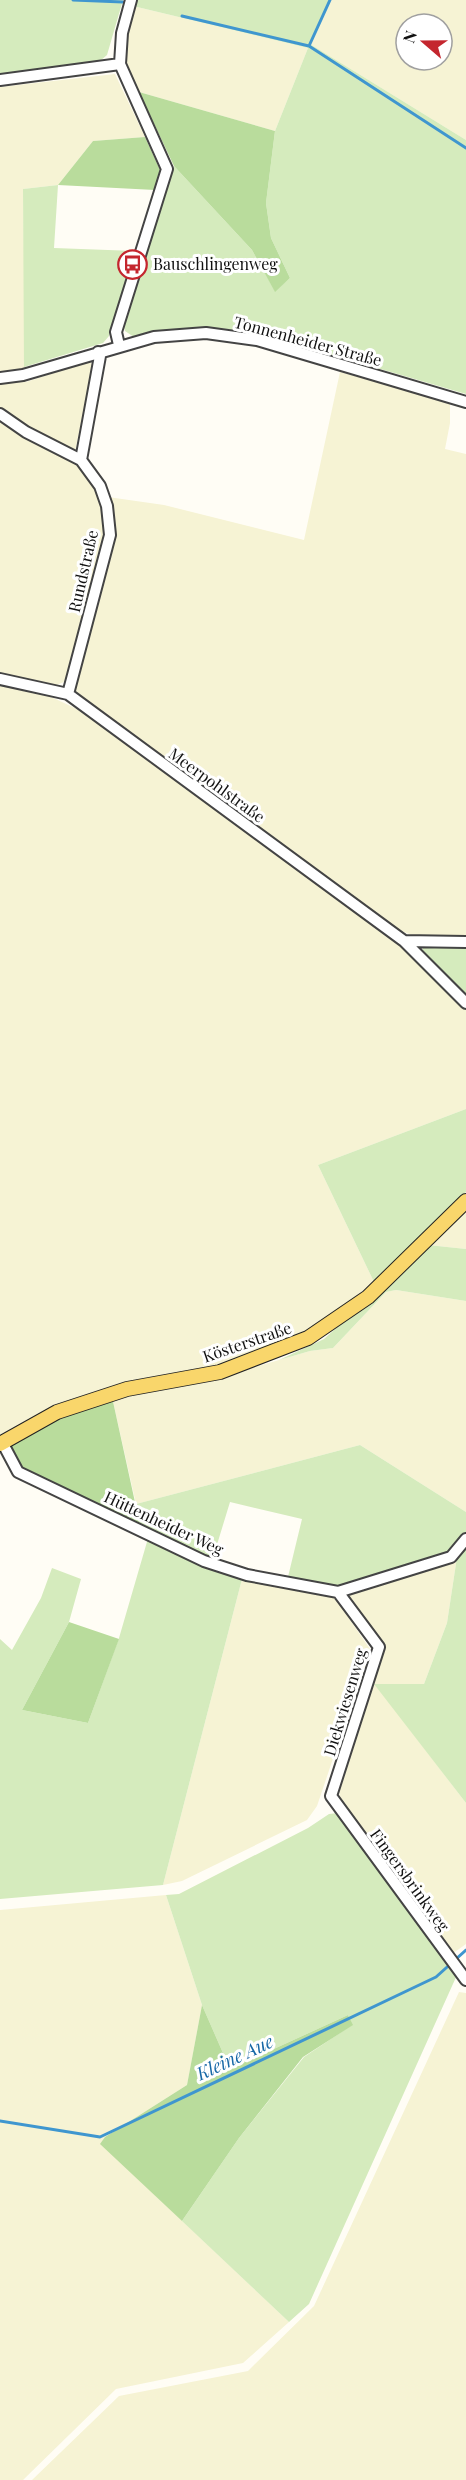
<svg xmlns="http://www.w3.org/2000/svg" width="466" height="2480" font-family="'Playfair Display',serif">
	<rect width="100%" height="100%" fill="#fffdf5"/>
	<!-- farmland -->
	<path fill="#f6f3d4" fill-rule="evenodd" d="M 329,0 L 466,0 L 466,140 L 310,44 ZM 406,24 L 442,24 L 442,60 L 406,60 Z
		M 133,6 L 308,48 L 275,131 L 139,92 L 125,63 L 127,33 Z
		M 115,74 L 145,137 L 93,141 L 58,185 L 23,189 L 26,382 L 90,361 L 93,366 L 73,461 L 92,480 L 101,503 L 104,537 L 66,681 L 52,687 L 0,675 L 0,87 Z
		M 340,372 L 450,402 L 450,423 L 445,449 L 466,454 L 466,937 L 417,937 L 396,929 L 78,699 L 73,688 L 114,533 L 108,497 L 164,505 L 304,540 Z
		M 0,682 L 34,689 L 77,709 L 403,945 L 466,1008 L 466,1109 L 318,1165 L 374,1282 L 310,1332 L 221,1366 L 128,1383 L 50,1408 L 0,1435 Z
		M 466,1211 L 466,1249 L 428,1245 Z
		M 396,1290 L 466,1301 L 466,1512 L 360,1445 L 136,1504 L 112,1397 L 217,1378 L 310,1351 L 333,1348 L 386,1292 Z
		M 457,1557 L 447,1623 L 424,1684 L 375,1684 L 466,1803 L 466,1944 L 452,1954 L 340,1800 L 339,1784 L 374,1684 L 382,1648 L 342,1594 Z
		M 242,1579 L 335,1598 L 370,1649 L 317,1806 L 307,1820 L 182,1881 L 163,1885 Z
		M 166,1895 L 202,2005 L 187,2085 L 105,2137 L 101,2144 L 289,2322 L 243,2363 L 116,2389 L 23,2480 L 0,2480 L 0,1910 Z
		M 459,1992 L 466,1993 L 466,2480 L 32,2480 L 119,2396 L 248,2371 L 314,2306 Z"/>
	<!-- green -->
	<path fill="#d5ebbd" d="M 0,0 L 123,0 L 107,55 L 100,61 L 0,76 Z
		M 135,0 L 329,0 L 310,44 L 466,140 L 466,394 L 298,345 L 228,329 L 182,328 L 134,337 L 125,331 L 123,322 L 174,166 L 252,250 L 275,291 L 290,278 L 271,238 L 266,203 L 275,131 L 308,48 L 133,6 Z
		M 58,185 L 54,248 L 135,251 L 109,336 L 103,343 L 24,367 L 23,189 Z
		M 423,945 L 466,947 L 466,997 L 422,953 Z
		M 466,1109 L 466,1192 L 374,1282 L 318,1165 Z
		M 428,1245 L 466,1249 L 466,1301 L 396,1290 L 386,1292 L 333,1348 L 310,1351 L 279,1360 L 324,1339 Z
		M 360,1445 L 466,1512 L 466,1532 L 449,1554 L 339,1586 L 287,1581 L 302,1519 L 230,1502 L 212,1561 L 140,1525 L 136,1504 Z
		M 149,1535 L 201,1563 L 242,1579 L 163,1885 L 0,1899 L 0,1639 L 12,1650 L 41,1598 L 52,1568 L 81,1579 L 69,1622 L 22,1710 L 88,1723 L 119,1638 Z
		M 466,1546 L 466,1803 L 374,1684 L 424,1684 L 447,1623 L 457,1557 Z
		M 338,1813 L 457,1975 L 309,2304 L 289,2322 L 182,2221 L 239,2138 L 304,2057 L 352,2025 L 348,2015 L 230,2069 L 202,2005 L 166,1895 L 179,1894 L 308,1828 L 329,1814 Z"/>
	<!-- forest -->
	<path fill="#b9dc9c" d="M 139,92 L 275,131 L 266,203 L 271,238 L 290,278 L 275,292 L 252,250 L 174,166 Z
		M 145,137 L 160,170 L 155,190 L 58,185 L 93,141 Z
		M 112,1397 L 140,1525 L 20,1471 L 5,1443 L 58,1414 Z
		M 69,1622 L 119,1639 L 88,1723 L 22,1710 Z
		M 202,2005 L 230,2069 L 348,2015 L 353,2025 L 303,2057 L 239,2138 L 182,2221 L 100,2144 L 105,2137 L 187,2085 Z"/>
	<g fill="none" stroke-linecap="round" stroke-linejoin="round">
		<!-- stream -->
		<path stroke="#3f96cf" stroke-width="3" d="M 73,0 L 123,2
			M 182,16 L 309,46 L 466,148
			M 309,46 L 330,0
			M 0,2121 L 100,2137 L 436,1977 L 466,1950"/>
		<defs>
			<path id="minor" d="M 0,80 L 120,64
				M 119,345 L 116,332 L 167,169 L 120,64 L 122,33 L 131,0
				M 0,378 L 23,375 L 154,337 L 206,333 L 257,340 L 466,402
				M 0,414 L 26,432 L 81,460
				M 0,679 L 68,694 L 404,941 L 466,1003
				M 68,694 L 110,535 L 107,506 L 100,486 L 81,460 L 100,356 L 98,352
				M 404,941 L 466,942
				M 2,1442 L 18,1472 L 204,1561 L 247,1575 L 338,1592 L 451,1557 L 466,1539
				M 338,1592 L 379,1647 L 331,1796 L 466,1980"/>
			<path id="major" d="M 0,1444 L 57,1412 L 127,1389 L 220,1372 L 308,1338 L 368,1297 L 466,1201"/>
		</defs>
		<!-- minor casing -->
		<use href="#minor" stroke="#444" stroke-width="14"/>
		<!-- major casing -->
		<use href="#major" stroke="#222" stroke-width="16"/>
		<!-- minor -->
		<use href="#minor" stroke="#fff" stroke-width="10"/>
		<!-- major -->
		<use href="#major" stroke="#f9d66b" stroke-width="14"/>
	</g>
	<!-- icons -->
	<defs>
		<symbol id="bus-ring" viewBox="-11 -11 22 22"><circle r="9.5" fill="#fff" stroke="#c4262e" stroke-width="1.5"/><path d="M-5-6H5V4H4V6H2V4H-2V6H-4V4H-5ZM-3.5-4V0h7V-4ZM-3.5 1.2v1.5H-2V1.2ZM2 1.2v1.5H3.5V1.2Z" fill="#c4262e"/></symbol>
	</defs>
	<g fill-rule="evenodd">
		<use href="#bus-ring" x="116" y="248" width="33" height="33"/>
	</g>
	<g text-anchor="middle" stroke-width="6" stroke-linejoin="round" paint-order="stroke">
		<!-- poi labels -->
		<g font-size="16" fill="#111" stroke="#fff" text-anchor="start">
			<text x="153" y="270">Bauschlingenweg</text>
		</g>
		<!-- street labels -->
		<g font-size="16" fill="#111" stroke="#fff">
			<text transform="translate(308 341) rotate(15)" y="6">Tonnenheider Straße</text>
			<text transform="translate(83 571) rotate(-77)" y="6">Rundstraße</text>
			<text transform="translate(217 785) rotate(36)" y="6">Meerpohlstraße</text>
			<text transform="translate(247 1342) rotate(-19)" y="6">Kösterstraße</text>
			<text transform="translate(164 1523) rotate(25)" y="6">Hüttenheider Weg</text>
			<text transform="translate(345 1702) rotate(-73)" y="6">Diekwiesenweg</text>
			<text transform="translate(410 1880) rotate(54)" y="6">Fingersbrinkweg</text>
		</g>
		<!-- water labels -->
		<g font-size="18" font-style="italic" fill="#1768a6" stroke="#fff">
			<text transform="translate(235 2058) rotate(-25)" y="6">Kleine Aue</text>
		</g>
	</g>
	<!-- north arrow -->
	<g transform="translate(424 42) rotate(290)"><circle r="28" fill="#ffffff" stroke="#a0a0a0" stroke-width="1.5"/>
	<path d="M0-4.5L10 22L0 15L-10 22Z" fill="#c4262e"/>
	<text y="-9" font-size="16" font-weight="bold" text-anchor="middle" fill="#111111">N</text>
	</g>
</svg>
